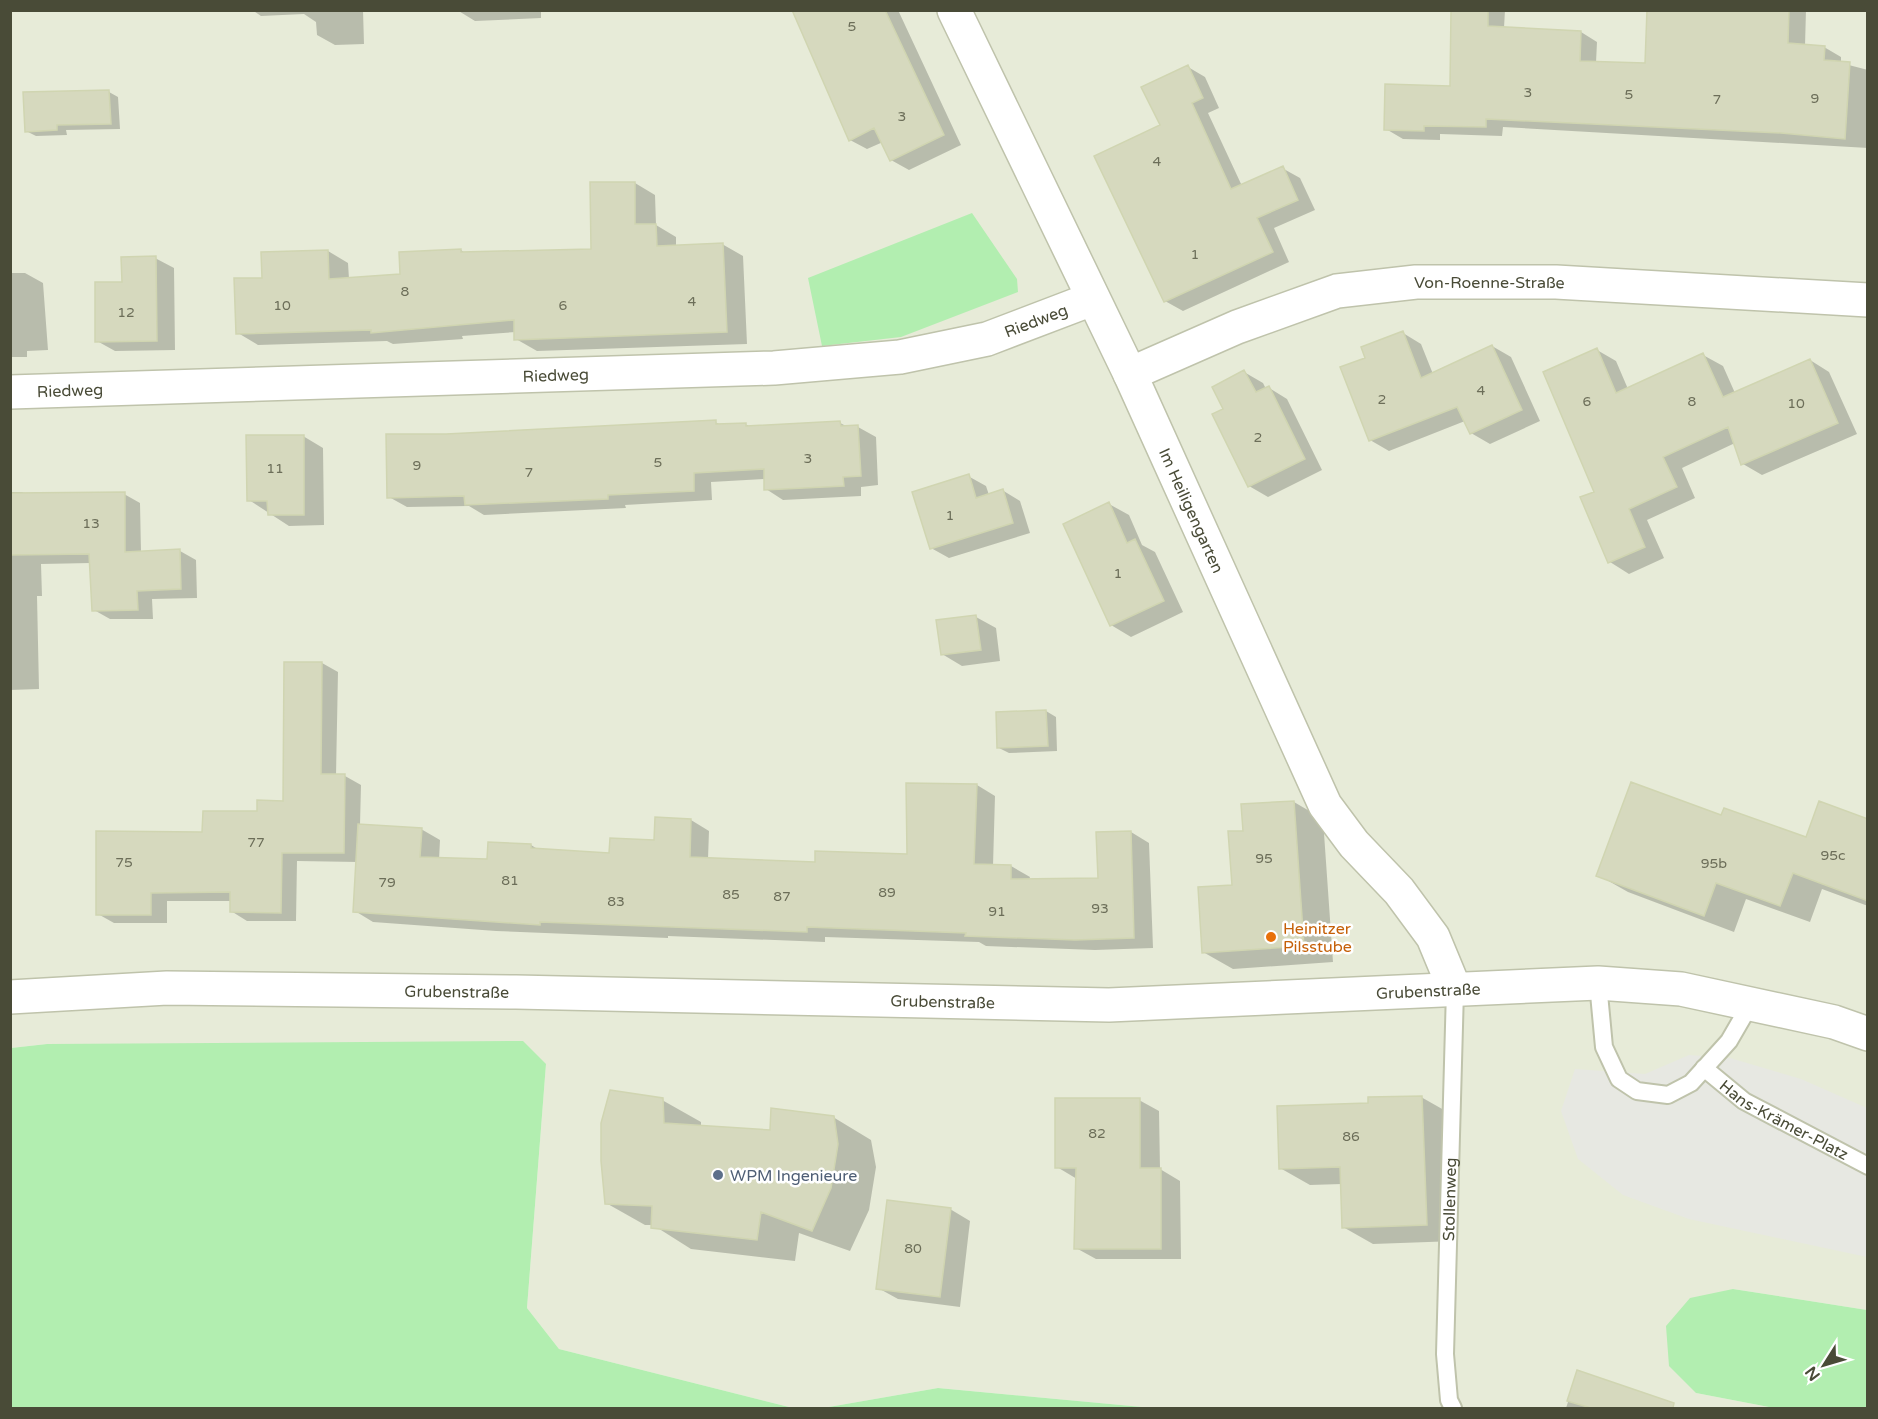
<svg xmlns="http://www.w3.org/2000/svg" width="1878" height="1419" font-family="'Varela Round',sans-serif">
	<rect width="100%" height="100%" fill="#f4f6ea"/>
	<!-- residential -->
	<path fill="#e7ebd8" d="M 10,11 L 1867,11 L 1867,1310 L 1733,1289 L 1696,1393 L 1774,1408 L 1153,1408 L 938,1388 L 823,1408 L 793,1408 L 559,1349 L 527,1308 L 546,1064 L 47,1044 L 11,1048 Z"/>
	<!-- green -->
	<path fill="#b2eeb0" d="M 972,213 L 1017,279 L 1018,292 L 901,337 L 822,346 L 808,278 Z
		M 523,1041 L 546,1064 L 527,1308 L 559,1349 L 793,1408 L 11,1408 L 11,1048 L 47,1044 Z
		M 1733,1289 L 1867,1310 L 1867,1408 L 1774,1408 L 1696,1393 L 1669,1366 L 1666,1326 L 1690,1298 Z
		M 938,1388 L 1153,1408 L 823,1408 Z"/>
	<!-- parking -->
	<path fill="#e7e8e2" d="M 1689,1055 L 1730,1058 L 1801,1079 L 1867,1108 L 1867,1257 L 1689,1219 L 1623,1195 L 1578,1159 L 1561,1111 L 1575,1069 L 1645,1074 Z"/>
	<!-- shadow -->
	<path fill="#0003" d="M 252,10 L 363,10 L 364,44 L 335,45 L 317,35 L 316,22 L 304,14 L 261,16 Z
		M 541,10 L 541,18 L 475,21 L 457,10 Z
		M 793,10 L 898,10 L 961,145 L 909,170 L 891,160 L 883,142 L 867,149 L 850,140 Z
		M 1452,10 L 1505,10 L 1504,28 L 1581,32 L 1597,42 L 1596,63 L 1647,64 L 1649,10 L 1806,10 L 1805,46 L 1824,47 L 1841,57 L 1841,63 L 1868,70 L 1868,148 L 1503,127 L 1502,136 L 1440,134 L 1440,140 L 1403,139 L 1386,129 L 1451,87 Z
		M 1188,67 L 1205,77 L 1219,108 L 1208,113 L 1242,186 L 1282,168 L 1300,178 L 1315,210 L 1274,228 L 1289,262 L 1183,311 L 1165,301 L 1162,126 Z
		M 109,92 L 118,97 L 120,129 L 66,130 L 67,135 L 36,136 L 26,131 Z
		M 635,183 L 655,195 L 656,225 L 676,237 L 676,247 L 722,244 L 743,256 L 747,344 L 537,351 L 516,339 L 516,332 L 462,336 L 463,339 L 393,344 L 387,341 L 258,345 L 238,333 L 264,279 L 328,251 L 348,263 L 349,279 L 401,275 L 461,250 L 466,254 L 592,250 Z
		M 155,258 L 174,268 L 175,350 L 115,351 L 97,341 L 123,283 Z
		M 10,273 L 25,273 L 43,283 L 48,350 L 27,351 L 27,357 L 10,357 Z
		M 1403,333 L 1421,344 L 1433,374 L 1492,346 L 1511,357 L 1540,421 L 1490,444 L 1471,433 L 1465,421 L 1389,451 L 1370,440 L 1367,358 Z
		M 1597,350 L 1616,361 L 1628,389 L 1703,355 L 1723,366 L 1735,393 L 1810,360 L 1829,372 L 1857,434 L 1762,475 L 1743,464 L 1735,443 L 1682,468 L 1695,498 L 1647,520 L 1664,558 L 1629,574 L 1610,562 L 1582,498 L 1596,492 Z
		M 1244,372 L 1263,383 L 1266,389 L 1269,388 L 1287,399 L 1322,470 L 1268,497 L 1249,486 L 1225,410 Z
		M 715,422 L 721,425 L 745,424 L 751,427 L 840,423 L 848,427 L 858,427 L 876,437 L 878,485 L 861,487 L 861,496 L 783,500 L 766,489 L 766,479 L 711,482 L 712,500 L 625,505 L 626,508 L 484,515 L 469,506 L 407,507 L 389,497 L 446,435 Z
		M 303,436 L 323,448 L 324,525 L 289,526 L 249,500 Z
		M 968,476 L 986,486 L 989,495 L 1002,490 L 1020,501 L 1030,533 L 949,558 L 931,548 Z
		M 10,492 L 22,492 L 27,495 L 124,494 L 140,503 L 141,552 L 180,551 L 196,560 L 197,598 L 152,599 L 153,619 L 110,619 L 94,610 L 91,563 L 41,564 L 42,596 L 37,596 L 39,689 L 10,690 Z
		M 1109,504 L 1129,515 L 1142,545 L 1155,552 L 1183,612 L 1131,637 L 1111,625 Z
		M 976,617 L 996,628 L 1000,661 L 962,666 L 942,654 Z
		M 322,663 L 338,672 L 336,776 L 345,776 L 361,785 L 360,825 L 421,829 L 440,840 L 439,860 L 489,861 L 531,845 L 539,850 L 610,854 L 655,842 L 691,820 L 709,831 L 708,859 L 816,863 L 908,856 L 977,785 L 995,796 L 993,866 L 1011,866 L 1030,877 L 1029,880 L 1099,879 L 1131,832 L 1149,843 L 1153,948 L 1095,950 L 986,946 L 979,942 L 825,937 L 825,942 L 668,936 L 668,938 L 496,931 L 373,922 L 355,911 L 358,862 L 297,861 L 296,921 L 247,921 L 231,911 L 231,901 L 167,901 L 167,923 L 114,923 L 98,914 L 204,833 L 284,802 Z
		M 1046,711 L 1056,717 L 1057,751 L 1009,753 L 999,748 Z
		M 1294,802 L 1323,819 L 1333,962 L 1233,969 L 1203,952 L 1233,887 L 1244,832 Z
		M 1722,817 L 1807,839 L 1868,820 L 1868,906 L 1822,889 L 1810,922 L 1746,899 L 1734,932 L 1628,892 L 1598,875 Z
		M 1421,1097 L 1451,1114 L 1456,1241 L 1373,1244 L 1343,1227 L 1342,1184 L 1310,1185 L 1280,1168 L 1369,1104 Z
		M 662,1100 L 701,1122 L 701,1127 L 771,1132 L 833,1117 L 871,1140 L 876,1167 L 869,1210 L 850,1251 L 799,1233 L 795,1261 L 691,1249 L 653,1225 L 645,1225 L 606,1203 Z
		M 1139,1100 L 1159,1111 L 1160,1169 L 1180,1181 L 1181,1259 L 1096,1259 L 1076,1248 L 1077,1179 L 1057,1167 Z
		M 950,1209 L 970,1221 L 960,1307 L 898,1299 L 878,1288 Z
		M 1578,1372 L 1655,1398 L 1673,1408 L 1566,1408 Z"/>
	<!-- building -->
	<path fill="#d6d9be" stroke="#d0d5b1" stroke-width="1.5" d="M 792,10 L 885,10 L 944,135 L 890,161 L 874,128 L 849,141 Z
		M 1451,10 L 1488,10 L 1488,26 L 1581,31 L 1580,61 L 1645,63 L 1647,10 L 1789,10 L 1788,43 L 1825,46 L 1824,60 L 1850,62 L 1845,139 L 1781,133 L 1486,119 L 1486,127 L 1424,126 L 1424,131 L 1384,130 L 1385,84 L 1450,86 Z
		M 1188,65 L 1203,98 L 1192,103 L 1231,189 L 1283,166 L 1298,200 L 1257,218 L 1273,252 L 1164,302 L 1094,156 L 1160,125 L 1141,87 Z
		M 109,90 L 111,124 L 57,125 L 57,130 L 25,132 L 23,92 Z
		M 590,182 L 635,182 L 635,224 L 656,224 L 657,246 L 723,243 L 727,332 L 514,340 L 514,320 L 371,333 L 371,330 L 236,334 L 234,278 L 262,278 L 261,252 L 328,250 L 329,279 L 400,274 L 399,252 L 461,249 L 461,252 L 591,249 Z
		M 156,256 L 157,341 L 95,342 L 95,282 L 122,282 L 121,257 Z
		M 1403,331 L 1421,378 L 1492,345 L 1522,410 L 1470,434 L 1457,407 L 1369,441 L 1340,367 L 1365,358 L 1361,347 Z
		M 1597,348 L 1616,393 L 1703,353 L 1723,397 L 1810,359 L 1838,423 L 1741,465 L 1728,427 L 1663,457 L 1677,487 L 1629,509 L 1645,547 L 1608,563 L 1580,497 L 1594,492 L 1543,372 Z
		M 1244,370 L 1256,392 L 1269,386 L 1305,459 L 1248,487 L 1212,414 L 1223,409 L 1212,387 Z
		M 716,420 L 716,424 L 746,423 L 746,426 L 840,421 L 841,426 L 858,425 L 861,476 L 843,477 L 844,486 L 764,490 L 764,469 L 694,473 L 694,491 L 608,495 L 608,499 L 465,505 L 464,496 L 387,498 L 386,434 L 446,434 Z
		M 246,435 L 304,435 L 304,515 L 268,515 L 267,501 L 247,501 Z
		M 969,474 L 976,498 L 1003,489 L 1013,523 L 930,549 L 912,492 Z
		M 125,492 L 125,552 L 180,549 L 181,589 L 137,591 L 138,610 L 92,611 L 89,554 L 10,555 L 10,493 Z
		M 1109,502 L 1127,543 L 1135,539 L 1164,601 L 1110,626 L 1063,524 Z
		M 976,615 L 981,650 L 941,655 L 936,620 Z
		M 284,662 L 322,662 L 321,774 L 345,774 L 344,853 L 282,853 L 281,913 L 230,912 L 230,892 L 151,893 L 151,915 L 96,915 L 96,831 L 202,832 L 203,811 L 257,811 L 257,800 L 283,801 Z
		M 1046,710 L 1048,746 L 997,748 L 996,712 Z
		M 1631,782 L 1721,815 L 1724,808 L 1806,837 L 1819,801 L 1868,819 L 1868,901 L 1793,873 L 1780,906 L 1716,883 L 1704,916 L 1596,876 Z
		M 906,783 L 977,784 L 974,864 L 1011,865 L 1011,879 L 1098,878 L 1096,832 L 1131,831 L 1134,938 L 1075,940 L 965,936 L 966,933 L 807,927 L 807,932 L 540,922 L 540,925 L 353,912 L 358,824 L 422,828 L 420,857 L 487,859 L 488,842 L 531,844 L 531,848 L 609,853 L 610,838 L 654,840 L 655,817 L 691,819 L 690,857 L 815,862 L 815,851 L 907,854 Z
		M 1294,801 L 1304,946 L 1202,953 L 1198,887 L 1232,885 L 1228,831 L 1243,831 L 1241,804 Z
		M 610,1090 L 663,1098 L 664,1123 L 770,1130 L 771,1108 L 834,1116 L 838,1144 L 831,1188 L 812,1231 L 761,1212 L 757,1240 L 651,1228 L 652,1206 L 605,1204 L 601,1161 L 601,1123 Z
		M 1422,1096 L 1427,1225 L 1342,1228 L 1340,1167 L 1279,1169 L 1277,1106 L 1368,1103 L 1368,1097 Z
		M 1055,1098 L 1140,1098 L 1140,1168 L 1161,1168 L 1161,1249 L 1074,1249 L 1076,1168 L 1055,1168 Z
		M 887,1200 L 951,1208 L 940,1297 L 876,1289 Z
		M 1577,1370 L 1674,1403 L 1673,1408 L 1591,1408 L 1567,1401 Z"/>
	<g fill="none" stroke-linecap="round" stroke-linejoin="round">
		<defs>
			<g id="service">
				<path d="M 1598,983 L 1604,1047 L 1619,1079 L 1637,1091 L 1668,1095 L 1691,1083 L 1729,1041 L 1751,1003"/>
				<path id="s1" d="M 1704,1068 L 1744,1101 L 1868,1166"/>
				<path id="s2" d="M 1453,1408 L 1449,1400 L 1445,1354 L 1455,990"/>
			</g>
			<g id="minor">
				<path id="s3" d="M 954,10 L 1130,374 L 1325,805 L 1354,844 L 1399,891 L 1433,937 L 1455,990"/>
				<path id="s4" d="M 1130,374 L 1237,327 L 1337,291 L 1416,282 L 1556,282 L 1868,300"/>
				<path id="s5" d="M 10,392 L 774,368 L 900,357 L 987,339 L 1092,299"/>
			</g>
			<g id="tertiary">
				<path id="s6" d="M 10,997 L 167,988 L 516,992 L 1109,1005 L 1598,983 L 1681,989 L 1834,1022 L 1868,1034"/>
			</g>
		</defs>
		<!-- service casing -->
		<use href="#service" stroke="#bfc3ab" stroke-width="20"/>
		<!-- minor casing -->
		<use href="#minor" stroke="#bfc3ab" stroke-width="36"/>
		<!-- tertiary casing -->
		<use href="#tertiary" stroke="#bfc3ab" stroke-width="36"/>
		<!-- service -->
		<use href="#service" stroke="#fff" stroke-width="16"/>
		<!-- minor -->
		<use href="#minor" stroke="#fff" stroke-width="33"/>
		<!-- tertiary -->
		<use href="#tertiary" stroke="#fff" stroke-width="33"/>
	</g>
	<!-- markers -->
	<circle fill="#e8710a" stroke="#fff" stroke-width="2" cx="1271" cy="937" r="6"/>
	<circle fill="#5c6f8a" stroke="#fff" stroke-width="2" cx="718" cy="1175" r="6"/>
	<g text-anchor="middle" stroke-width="5" stroke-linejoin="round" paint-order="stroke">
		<!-- number labels -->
		<g font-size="14" fill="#6c6e59">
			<text x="852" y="31">5</text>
			<text x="1528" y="97">3</text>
			<text x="1629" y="99">5</text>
			<text x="1815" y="103">9</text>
			<text x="1717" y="104">7</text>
			<text x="902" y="121">3</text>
			<text x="1157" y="166">4</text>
			<text x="1195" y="259">1</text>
			<text x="405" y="296">8</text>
			<text x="692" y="306">4</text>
			<text x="282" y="310">10</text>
			<text x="563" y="310">6</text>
			<text x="126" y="317">12</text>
			<text x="1481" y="395">4</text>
			<text x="1382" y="404">2</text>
			<text x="1587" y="406">6</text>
			<text x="1692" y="406">8</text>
			<text x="1796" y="408">10</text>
			<text x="1258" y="442">2</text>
			<text x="808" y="463">3</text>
			<text x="658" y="467">5</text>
			<text x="417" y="470">9</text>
			<text x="275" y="473">11</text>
			<text x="529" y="477">7</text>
			<text x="950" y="520">1</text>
			<text x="91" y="528">13</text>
			<text x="1118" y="578">1</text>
			<text x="256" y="847">77</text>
			<text x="1833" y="860">95c</text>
			<text x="1264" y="863">95</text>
			<text x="124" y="867">75</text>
			<text x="1714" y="868">95b</text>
			<text x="510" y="885">81</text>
			<text x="387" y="887">79</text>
			<text x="887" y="897">89</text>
			<text x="731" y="899">85</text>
			<text x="782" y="901">87</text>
			<text x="616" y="906">83</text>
			<text x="1100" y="913">93</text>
			<text x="997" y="916">91</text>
			<text x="1097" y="1138">82</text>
			<text x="1351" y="1141">86</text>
			<text x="913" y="1253">80</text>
		</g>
		<!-- street labels -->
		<g font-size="16" fill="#494b37" stroke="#fff">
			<text dy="6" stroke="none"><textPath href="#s4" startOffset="376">Von-Roenne-Straße</textPath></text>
			<text dy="6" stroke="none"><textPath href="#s5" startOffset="1032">Riedweg</textPath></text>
			<text dy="6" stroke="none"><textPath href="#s5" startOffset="546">Riedweg</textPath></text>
			<text dy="6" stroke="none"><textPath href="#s5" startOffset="60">Riedweg</textPath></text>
			<text dy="6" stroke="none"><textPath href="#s3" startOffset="554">Im Heiligengarten</textPath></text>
			<text dy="6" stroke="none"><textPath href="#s6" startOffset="447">Grubenstraße</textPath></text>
			<text dy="6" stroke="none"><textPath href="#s6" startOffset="1419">Grubenstraße</textPath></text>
			<text dy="6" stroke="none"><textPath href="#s6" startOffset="933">Grubenstraße</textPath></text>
			<text dy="6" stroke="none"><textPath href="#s1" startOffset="96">Hans-Krämer-Platz</textPath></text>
			<text dy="6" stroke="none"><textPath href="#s2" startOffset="210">Stollenweg</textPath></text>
		</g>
		<!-- food labels -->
		<g font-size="16" fill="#c56008" stroke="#fff" text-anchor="start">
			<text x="1283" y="934">Heinitzer<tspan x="1283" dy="18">Pilsstube</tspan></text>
		</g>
		<!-- service labels -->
		<g font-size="16" fill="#4e5e75" stroke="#fff" text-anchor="start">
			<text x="730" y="1181">WPM Ingenieure</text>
		</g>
	</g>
	<!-- border -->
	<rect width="1878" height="1419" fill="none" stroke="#494b37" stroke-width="24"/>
	<!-- north arrow -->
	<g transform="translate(1824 1365) rotate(233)" stroke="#ffffff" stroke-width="4.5" paint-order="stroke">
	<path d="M0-4.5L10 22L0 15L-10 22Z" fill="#494b37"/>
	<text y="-9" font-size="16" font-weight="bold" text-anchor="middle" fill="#494b37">N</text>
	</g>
</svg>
